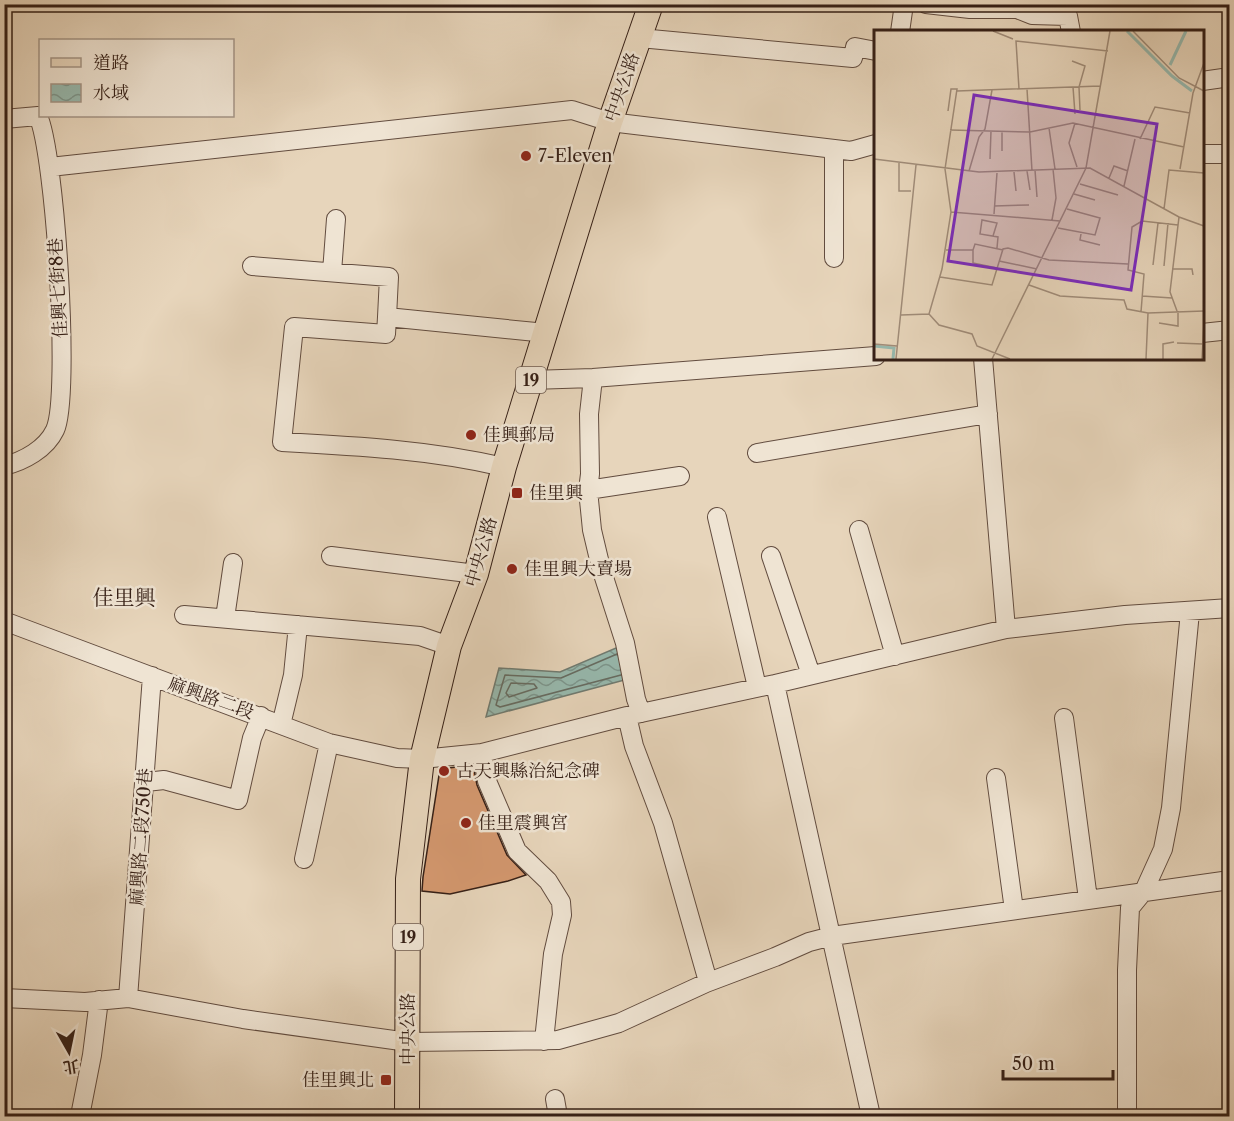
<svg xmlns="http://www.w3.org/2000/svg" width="1234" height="1121" font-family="'Libre Caslon Text','Noto Serif TC',serif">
	<defs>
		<pattern id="water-waves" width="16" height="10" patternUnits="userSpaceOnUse" patternTransform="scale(1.5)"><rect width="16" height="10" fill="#97b9ae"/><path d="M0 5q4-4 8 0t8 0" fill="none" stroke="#7c968d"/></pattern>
	</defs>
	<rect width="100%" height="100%" fill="#e7d5bb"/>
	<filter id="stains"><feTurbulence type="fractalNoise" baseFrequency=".00333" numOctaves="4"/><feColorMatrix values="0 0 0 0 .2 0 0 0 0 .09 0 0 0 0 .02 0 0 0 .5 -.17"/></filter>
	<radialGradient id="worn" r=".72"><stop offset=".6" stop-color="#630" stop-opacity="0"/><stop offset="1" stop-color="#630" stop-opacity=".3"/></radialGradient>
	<!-- water -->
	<path fill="url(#water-waves)" stroke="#707b71" stroke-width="1.5" d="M 623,645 L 632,678 L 486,717 L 499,668 L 560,672 Z"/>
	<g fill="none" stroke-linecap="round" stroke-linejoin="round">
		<!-- shore -->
		<path stroke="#666c62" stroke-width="1.5" d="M 617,654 L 561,678 L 505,675 L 496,705 L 500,707 L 621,675
			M 511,683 L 534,684 L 537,688 L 509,697 L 506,693 Z"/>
	</g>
	<!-- building -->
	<path fill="#d4986f" stroke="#351f16" stroke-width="1.5" d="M 473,765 L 477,785 L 507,855 L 526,875 L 508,881 L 450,894 L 422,891 L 423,877 L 440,769 Z"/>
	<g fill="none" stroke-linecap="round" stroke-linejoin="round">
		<defs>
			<path id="minor" d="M 926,4 L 970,9 L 1017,9 L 1032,15 L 1068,16 L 1071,32
				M 900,32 L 904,4
				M 640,38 L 853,58 L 855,47 L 876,51
				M 1202,81 L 1230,77
				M 4,119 L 38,116 C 55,151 71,396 55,430 C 46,449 24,461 4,466
				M 834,149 L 834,258
				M 1202,154 L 1230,154
				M 50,167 L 572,110 L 610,122 L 851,151 L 876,144
				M 252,266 L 389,277 L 387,317
				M 332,272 L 336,219
				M 1202,333 L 1230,330
				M 983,358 L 1006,629
				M 593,378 L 589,414 L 590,474 L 588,490 L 592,530 L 601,568 L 625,643 L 636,699 L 641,713
				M 531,380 L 593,378 L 876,356
				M 757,453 L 988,414
				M 504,467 C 431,450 357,446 282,442 L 294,327 L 386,334 L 387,317 L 546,333
				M 588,490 L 680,476
				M 717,517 L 757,687
				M 859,530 L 895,656
				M 331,556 L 476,574
				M 771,556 L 811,675
				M 184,615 L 420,636 L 449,646
				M 225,618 L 233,563
				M 4,621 L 329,743 L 397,758 L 422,759 L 482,753 L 627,716 L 775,684 L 1006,629 L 1125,615 L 1230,608
				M 775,684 L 871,1116
				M 627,716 L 634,746 L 663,823 L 707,978 L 706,983
				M 1064,718 L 1088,899
				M 281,725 L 293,675 L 298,625
				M 482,753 L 487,781 L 517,851 L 548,881 L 561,902 L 562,915 L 553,954 L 544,1041
				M 996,778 L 1014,910
				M 146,782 L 164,780 L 238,800 L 252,738 L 261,716
				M 304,859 L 329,743
				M 4,998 L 85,1002 L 128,998 L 243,1019 L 408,1042 L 558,1040 L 619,1023 L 706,983 L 775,957 L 809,942 L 832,936 L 1230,880
				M 128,998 L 152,676
				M 555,1099 L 558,1116
				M 80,1116 L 92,1055 L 99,1000
				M 1127,1116 L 1127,970 L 1130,908 L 1144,891 L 1163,849 L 1171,808 L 1190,612"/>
			<path id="major" d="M 407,1116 L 408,879 L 422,759 L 449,646 L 476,574 L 504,467 L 610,122 L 651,4"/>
		</defs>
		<!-- minor casing -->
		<use href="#minor" stroke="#624c3f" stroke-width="20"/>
		<!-- major casing -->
		<use href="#major" stroke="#351f16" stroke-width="26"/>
		<!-- minor -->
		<use href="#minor" stroke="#efe4d3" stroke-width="18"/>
		<!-- major -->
		<use href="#major" stroke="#e7d5bb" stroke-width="24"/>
	</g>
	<!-- markers -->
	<g fill="#8f2418" stroke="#efe4d3" stroke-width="2">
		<circle cx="526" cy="156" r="6"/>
		<circle cx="471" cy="435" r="6"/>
		<rect x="511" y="487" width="12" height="12" rx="3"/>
		<circle cx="512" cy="569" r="6"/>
		<circle cx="444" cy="771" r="6"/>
		<circle cx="466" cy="823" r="6"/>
		<rect x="380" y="1074" width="12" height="12" rx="3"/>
	</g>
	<g text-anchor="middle" stroke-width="5" stroke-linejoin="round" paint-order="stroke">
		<!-- shield labels -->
		<g fill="#efe4d3" stroke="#6d5a4f" stroke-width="1.5">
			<rect x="516" y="367" width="30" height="26" rx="4.5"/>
			<rect x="393" y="924" width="30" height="26" rx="4.5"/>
		</g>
		<g font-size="16" font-weight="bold" fill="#351f16">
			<text x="531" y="386">19</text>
			<text x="408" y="943">19</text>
		</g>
		<!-- street labels -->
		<g font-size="18" fill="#351f16" stroke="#efe4d3">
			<text transform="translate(622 87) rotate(-71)" y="6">中央公路</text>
			<text transform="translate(58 288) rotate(-93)" y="6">佳興七街8巷</text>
			<text transform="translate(481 552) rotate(-74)" y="6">中央公路</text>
			<text transform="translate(211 698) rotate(20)" y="6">麻興路二段</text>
			<text transform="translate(141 837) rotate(-86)" y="6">麻興路二段750巷</text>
			<text transform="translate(408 1029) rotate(-90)" y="6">中央公路</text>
		</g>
		<!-- poi labels -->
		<g font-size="18" fill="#351f16" stroke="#efe4d3" text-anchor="start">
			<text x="538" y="162">7-Eleven</text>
			<text x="483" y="441">佳興郵局</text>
			<text x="529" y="499">佳里興</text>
			<text x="524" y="575">佳里興大賣場</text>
			<text x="456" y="777">古天興縣治紀念碑</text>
			<text x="478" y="829">佳里震興宮</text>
			<text x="374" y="1086" text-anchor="end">佳里興北</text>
		</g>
		<!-- quarter labels -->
		<g font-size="21" fill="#351f16" stroke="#efe4d3">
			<text x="124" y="605">佳里興</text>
		</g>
	</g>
	<!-- overview -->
	<g transform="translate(874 30)">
		<rect width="330" height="330" fill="#e7d5bb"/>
		<path fill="none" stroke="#97b9ae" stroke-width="3" d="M 253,1 L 298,46 L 318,61M 296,35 L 312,1M 0,316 L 20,318 L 19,329"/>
		<path fill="none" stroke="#a08c79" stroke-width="1.5" d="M 119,1 L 139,9M 259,1 L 305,48 L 330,61M 198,31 L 211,36 L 205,57 L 206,80M 199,57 L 201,84M 145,59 L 142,11 L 234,21M 153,59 L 158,141M 83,61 L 226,56M 201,93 L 195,113 L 203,137M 175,98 L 181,139M 76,100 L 156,102 L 199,93 L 310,117M 266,109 L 281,77 L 316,83M 128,121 L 128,101M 0,129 L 105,142 L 216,138 L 305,187 L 330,196M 116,129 L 117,101M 25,132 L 25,161 L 37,161M 306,139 L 319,63 L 330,33M 161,140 L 163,167M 95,141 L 105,107 L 111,99 L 118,60M 153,141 L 156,160M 140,142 L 142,161M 235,148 L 240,136 L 254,141M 206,154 L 244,165M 250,156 L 261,109M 200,164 L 221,170M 120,176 L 155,175M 290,179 L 295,140 L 330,143M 77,182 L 186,191M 120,184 L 123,143M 178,190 L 182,168 L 179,139M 184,198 L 221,205 L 226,188 L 193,179M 207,204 L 206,210 L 226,215M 119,206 L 123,193 L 108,190 L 106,204 L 124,207 L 123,218M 72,220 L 99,220 L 101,214 L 129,220M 99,220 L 99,233 L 123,238M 125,231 L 163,239M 279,235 L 284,193M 290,236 L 294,193M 298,239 L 318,239 L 319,245M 66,247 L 118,255 L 129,219 L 134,218 L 175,230 L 254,234M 155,255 L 186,266 L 250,270 L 253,279 L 274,283 L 330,281M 268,266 L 298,268M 303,281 L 296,262 L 305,187M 267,282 L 270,244 L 254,240 L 258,197 L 268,191 L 304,195M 55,284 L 65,295 L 98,304 L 103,316 L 136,329M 27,285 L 55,284 L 68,239 L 77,182 L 71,139 L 83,59 L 77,59 L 74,81M 285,293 L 304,296 L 304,281M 303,313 L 329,314M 0,314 L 23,316M 22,329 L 42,135M 118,329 L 212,138 L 236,1M 272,329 L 274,283M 289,329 L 289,314 L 300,312M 328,329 L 330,292"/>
		<path fill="#7b2cbf" fill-opacity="0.15" stroke="#7b2cbf" stroke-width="3" d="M 100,65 L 283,94 L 257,260 L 74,231 Z"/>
		<rect width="330" height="330" fill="none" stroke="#351f16" stroke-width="3"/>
	</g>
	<!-- margin -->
	<rect width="1234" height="1121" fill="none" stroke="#e7d5bb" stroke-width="24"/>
	<rect x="6" y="6" width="1222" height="1109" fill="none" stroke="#351f16" stroke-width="3"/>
	<rect x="12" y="12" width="1210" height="1097" fill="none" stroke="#351f16" stroke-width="1.5"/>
	<!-- legend -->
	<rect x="39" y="39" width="195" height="78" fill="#efe4d3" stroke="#a59587" stroke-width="1.5"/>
	<rect x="51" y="58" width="30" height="9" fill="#e7d5bb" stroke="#a59587" stroke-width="1.5"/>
	<text x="93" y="69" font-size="18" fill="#351f16">道路</text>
	<rect x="51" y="84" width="30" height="18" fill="url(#water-waves)" stroke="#a59587" stroke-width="1.5"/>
	<text x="93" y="99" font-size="18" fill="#351f16">水域</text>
	<!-- north arrow -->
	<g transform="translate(69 1052) rotate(171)" stroke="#efe4d3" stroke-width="4.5" paint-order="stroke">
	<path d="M0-4.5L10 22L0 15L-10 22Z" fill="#351f16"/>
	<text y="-9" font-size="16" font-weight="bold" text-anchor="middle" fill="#351f16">北</text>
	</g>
	<!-- scale -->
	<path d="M1003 1070v9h110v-9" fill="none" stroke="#351f16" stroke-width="3"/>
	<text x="1012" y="1070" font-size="18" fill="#351f16" stroke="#efe4d3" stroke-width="4.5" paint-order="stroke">50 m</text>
	<rect width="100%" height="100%" filter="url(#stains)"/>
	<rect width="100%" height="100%" fill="url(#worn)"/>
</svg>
